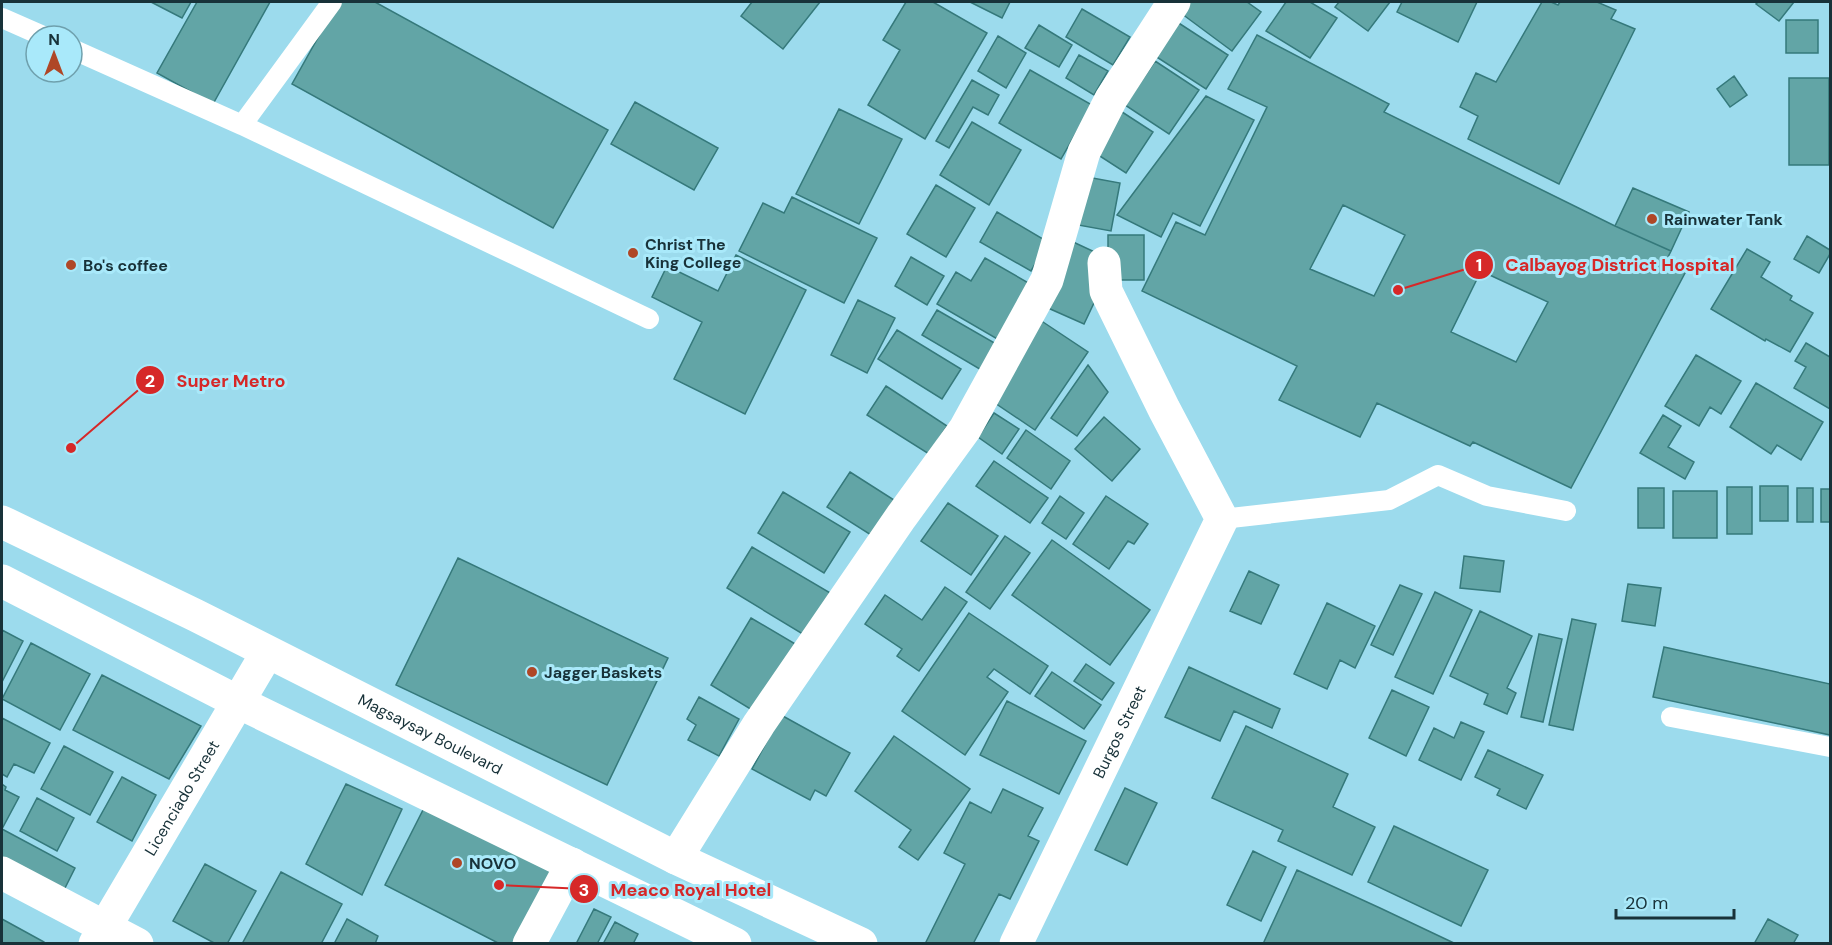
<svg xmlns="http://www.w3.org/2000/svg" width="1832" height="945" font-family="'DM Sans',sans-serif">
	<rect width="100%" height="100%" fill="#9cdbed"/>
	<!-- building -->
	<path fill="#62a5a6" stroke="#35797b" stroke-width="1.5" fill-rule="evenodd" d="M 151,2 L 191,2 L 182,18 Z
		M 197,2 L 270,2 L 213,104 L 157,73 Z
		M 338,2 L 375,2 L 608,130 L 553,228 L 292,84 Z
		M 752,2 L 820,2 L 783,49 L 741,16 Z
		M 906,2 L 933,2 L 987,33 L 925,139 L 868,105 L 900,50 L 883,40 Z
		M 970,2 L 1010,2 L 1002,18 Z
		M 1186,2 L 1247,2 L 1261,12 L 1232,51 L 1178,11 Z
		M 1286,2 L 1310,2 L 1337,18 L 1310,58 L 1266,31 Z
		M 1339,2 L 1390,2 L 1368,31 L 1335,7 Z
		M 1402,2 L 1477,2 L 1458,42 L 1397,12 Z
		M 1542,2 L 1551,2 L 1558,5 L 1560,2 L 1597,2 L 1616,10 L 1611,19 L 1635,29 L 1559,184 L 1468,139 L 1478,116 L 1460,107 L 1476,73 L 1496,82 Z
		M 1758,2 L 1794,2 L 1779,21 L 1756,4 Z
		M 1082,9 L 1130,37 L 1113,65 L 1066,37 Z
		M 1174,20 L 1228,55 L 1206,89 L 1152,54 Z
		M 1786,20 L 1818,20 L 1818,53 L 1786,53 Z
		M 1039,25 L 1072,45 L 1059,67 L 1025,48 Z
		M 1257,35 L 1389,104 L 1384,112 L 1615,226 L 1671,251 L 1665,263 L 1685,273 L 1571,488 L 1473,442 L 1470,446 L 1377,403 L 1360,437 L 1279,400 L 1297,366 L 1142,291 L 1176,222 L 1205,235 L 1267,107 L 1228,89 ZM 1343,205 L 1405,235 L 1374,296 L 1310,269 ZM 1481,271 L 1548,302 L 1516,362 L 1451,332 Z
		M 998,36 L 1026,53 L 1006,88 L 978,71 Z
		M 1079,55 L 1108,71 L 1094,95 L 1066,78 Z
		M 1155,61 L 1199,90 L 1169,134 L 1125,105 Z
		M 1030,70 L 1092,105 L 1061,159 L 999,123 Z
		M 1734,76 L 1747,95 L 1730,107 L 1717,89 Z
		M 1789,78 L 1829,78 L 1829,165 L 1789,165 Z
		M 972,80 L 999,95 L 988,115 L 973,107 L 949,148 L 936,141 Z
		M 1206,96 L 1254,120 L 1200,226 L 1173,213 L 1161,237 L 1117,215 Z
		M 635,102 L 718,148 L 694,190 L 611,144 Z
		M 839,109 L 902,139 L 859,224 L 796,194 Z
		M 1119,110 L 1153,132 L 1126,173 L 1092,151 Z
		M 972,122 L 1021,150 L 989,205 L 940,175 Z
		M 1087,177 L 1120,183 L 1111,231 L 1078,225 Z
		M 936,185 L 975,208 L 946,257 L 907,234 Z
		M 1633,188 L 1689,212 L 1671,251 L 1615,226 Z
		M 792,197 L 877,238 L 844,303 L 739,251 L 763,203 L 784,213 Z
		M 997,212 L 1048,242 L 1031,271 L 980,242 Z
		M 1108,235 L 1144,235 L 1144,280 L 1108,280 Z
		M 1807,236 L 1830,250 L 1830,254 L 1819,273 L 1794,259 Z
		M 1071,241 L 1099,254 L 1102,286 L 1084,324 L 1048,308 Z
		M 1747,249 L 1770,262 L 1761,277 L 1792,296 L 1790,300 L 1813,313 L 1790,352 L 1766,339 L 1765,341 L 1711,309 Z
		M 736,255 L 806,290 L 745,414 L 674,379 L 702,322 L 652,297 L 667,266 L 718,291 Z
		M 911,257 L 944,276 L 927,305 L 895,286 Z
		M 985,258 L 1032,285 L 999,340 L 937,304 L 956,272 L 971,281 Z
		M 858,300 L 895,318 L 867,373 L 831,355 Z
		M 937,310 L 998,345 L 983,371 L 922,335 Z
		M 1040,320 L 1088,352 L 1035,430 L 992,401 Z
		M 897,330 L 961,369 L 942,399 L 878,359 Z
		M 1806,343 L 1830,357 L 1830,409 L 1794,388 L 1806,367 L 1795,361 Z
		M 1696,355 L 1741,381 L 1721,414 L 1710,407 L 1699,426 L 1665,406 Z
		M 1088,365 L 1108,392 L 1077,436 L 1051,418 Z
		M 1756,383 L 1823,422 L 1801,460 L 1777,445 L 1771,454 L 1730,427 Z
		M 886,386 L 947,426 L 929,454 L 867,415 Z
		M 994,413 L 1019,429 L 1002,454 L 978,437 Z
		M 1663,415 L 1681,426 L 1668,447 L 1694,462 L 1685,479 L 1640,453 Z
		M 1104,417 L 1140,449 L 1112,481 L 1075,449 Z
		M 1026,430 L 1070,461 L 1051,489 L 1007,458 Z
		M 994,461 L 1048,498 L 1030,523 L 976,486 Z
		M 850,472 L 894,500 L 871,535 L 827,507 Z
		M 1760,486 L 1788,486 L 1788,521 L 1760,521 Z
		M 1727,487 L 1752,487 L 1752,534 L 1727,534 Z
		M 1638,488 L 1664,488 L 1664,528 L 1638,528 Z
		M 1797,488 L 1813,488 L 1813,522 L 1797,522 Z
		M 1821,489 L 1830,489 L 1830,522 L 1821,522 Z
		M 1673,491 L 1717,491 L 1717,538 L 1673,538 Z
		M 783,492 L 850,532 L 824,573 L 758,533 Z
		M 1060,496 L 1084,513 L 1066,539 L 1042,523 Z
		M 1106,496 L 1148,524 L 1134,544 L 1128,541 L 1109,569 L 1073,544 Z
		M 948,503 L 998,536 L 971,575 L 921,541 Z
		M 1005,536 L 1030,553 L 990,609 L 966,592 Z
		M 1052,540 L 1150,610 L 1110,665 L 1012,595 Z
		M 752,547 L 832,594 L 806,636 L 727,588 Z
		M 1464,556 L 1504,561 L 1500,592 L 1460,588 Z
		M 458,558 L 668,658 L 607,785 L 396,685 Z
		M 1249,571 L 1279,585 L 1261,624 L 1230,611 Z
		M 1628,584 L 1661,588 L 1655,626 L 1622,621 Z
		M 1400,585 L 1422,594 L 1393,655 L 1371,645 Z
		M 945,587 L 967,602 L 919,671 L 897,656 L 902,649 L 865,624 L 885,595 L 922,620 Z
		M 1435,592 L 1472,610 L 1433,694 L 1395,677 Z
		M 1327,603 L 1375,626 L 1355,668 L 1340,660 L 1327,689 L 1294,674 Z
		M 1480,611 L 1532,636 L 1507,688 L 1516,693 L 1507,714 L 1484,704 L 1488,694 L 1450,676 Z
		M 969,613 L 1048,666 L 1030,694 L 994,669 L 987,677 L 1008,692 L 965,755 L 902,711 Z
		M 751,618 L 797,645 L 757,713 L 711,685 Z
		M 1572,619 L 1596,624 L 1573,730 L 1549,725 Z
		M 2,630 L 23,641 L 2,682 Z
		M 1539,634 L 1562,639 L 1543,722 L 1521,717 Z
		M 31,643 L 90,674 L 60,730 L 2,699 Z
		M 1664,647 L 1830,684 L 1830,735 L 1653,697 Z
		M 1086,664 L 1114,683 L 1102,700 L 1074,681 Z
		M 1189,667 L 1280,709 L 1272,728 L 1234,711 L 1220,741 L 1165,717 Z
		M 1052,672 L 1101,705 L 1084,729 L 1035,696 Z
		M 102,675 L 201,726 L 169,779 L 73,730 Z
		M 1392,690 L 1429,707 L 1406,756 L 1369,738 Z
		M 699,697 L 739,719 L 719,756 L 688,740 L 696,725 L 687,719 Z
		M 1007,701 L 1086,741 L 1059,794 L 980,755 Z
		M 781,715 L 850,753 L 826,796 L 815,790 L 810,800 L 752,769 Z
		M 2,718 L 50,743 L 34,773 L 14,764 L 7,777 L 2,774 Z
		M 1461,722 L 1484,732 L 1461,780 L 1419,760 L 1434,728 L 1454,738 Z
		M 1246,726 L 1348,774 L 1333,807 L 1375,827 L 1352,875 L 1278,841 L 1283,830 L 1212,798 Z
		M 894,736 L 970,789 L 918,860 L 899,847 L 911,830 L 855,791 Z
		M 64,746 L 113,772 L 90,815 L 41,789 Z
		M 1488,750 L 1543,775 L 1526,809 L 1497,795 L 1500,789 L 1475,777 Z
		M 122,777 L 156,795 L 132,841 L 97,822 Z
		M 2,784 L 6,787 L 5,790 L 19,797 L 3,827 L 2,826 Z
		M 346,784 L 402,809 L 362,895 L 306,864 Z
		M 1125,788 L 1157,803 L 1127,865 L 1095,850 Z
		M 1003,789 L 1043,808 L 1028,836 L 1039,841 L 1010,899 L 999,894 L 973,944 L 925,944 L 965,864 L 944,853 L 970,802 L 991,813 Z
		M 37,798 L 74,818 L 57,851 L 20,831 Z
		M 425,806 L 558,869 L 518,944 L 500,944 L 385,885 Z
		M 1394,826 L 1488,870 L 1461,926 L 1368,882 Z
		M 2,829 L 75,868 L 64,890 L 2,857 Z
		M 1253,851 L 1286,867 L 1261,921 L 1227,905 Z
		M 205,864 L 256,891 L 227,944 L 216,944 L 173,921 Z
		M 1297,870 L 1380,908 L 1456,944 L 1263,944 Z
		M 281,872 L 342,904 L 321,944 L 242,944 Z
		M 594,909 L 611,917 L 597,944 L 576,944 Z
		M 2,919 L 44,942 L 44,944 L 2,944 Z
		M 347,919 L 378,936 L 375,944 L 334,944 Z
		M 1768,919 L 1798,935 L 1793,944 L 1754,944 Z
		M 615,922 L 638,934 L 633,944 L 603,944 Z"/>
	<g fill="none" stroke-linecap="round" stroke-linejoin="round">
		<!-- service -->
		<path stroke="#fff" stroke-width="20" d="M 2,18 L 43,36
			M 72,49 L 242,125 L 332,2
			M 242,125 L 649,319
			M 1222,519 L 1389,500 L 1438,475 L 1487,496 L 1566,511
			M 1671,717 L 1830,747"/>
		<!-- minor -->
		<g stroke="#fff" stroke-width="33">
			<path d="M 676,858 L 759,724 L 901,517 L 965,429 L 1047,280 L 1084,152 L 1111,99 L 1174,2"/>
			<path d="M 2,873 L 137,944"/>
			<path id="s1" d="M 95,944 L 267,653"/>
			<path d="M 529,944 L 572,864"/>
			<path id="s2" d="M 1016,944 L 1222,519 L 1164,409 L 1106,291 L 1104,263"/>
		</g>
		<!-- tertiary -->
		<g stroke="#fff" stroke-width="33">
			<path id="s3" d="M 2,522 L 195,615 L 676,858 L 861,944"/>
			<path d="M 2,581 L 238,702 L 735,944"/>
		</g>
	</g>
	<!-- markers -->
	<g fill="#af4727" stroke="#a9e9fa" stroke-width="2">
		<circle cx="1652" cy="219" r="6"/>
		<circle cx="633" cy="253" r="6"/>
		<circle cx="71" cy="265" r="6"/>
		<circle cx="532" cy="672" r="6"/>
		<circle cx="457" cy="863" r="6"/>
	</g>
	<g text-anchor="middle" stroke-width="6" stroke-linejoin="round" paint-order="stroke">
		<!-- poi labels -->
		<g font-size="16" font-weight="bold" fill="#183239" stroke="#a9e9fa" text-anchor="start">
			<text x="1664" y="225">Rainwater Tank</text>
			<text x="645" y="250">Christ The<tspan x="645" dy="18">King College</tspan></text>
			<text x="83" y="271">Bo's coffee</text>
			<text x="544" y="678">Jagger Baskets</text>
			<text x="469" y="869">NOVO</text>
		</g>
		<!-- street labels -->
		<g font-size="16" fill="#183239" stroke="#a9e9fa">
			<text dy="6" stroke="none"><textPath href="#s2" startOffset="236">Burgos Street</textPath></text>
			<text dy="6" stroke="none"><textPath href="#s3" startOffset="478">Magsaysay Boulevard</textPath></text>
			<text dy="6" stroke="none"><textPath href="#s1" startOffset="170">Licenciado Street</textPath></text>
		</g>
	</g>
	<!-- callouts -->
	<path fill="none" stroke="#d62828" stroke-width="2" d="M1398 290L1479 265M71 448L150 380M499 885L584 889"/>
	<g fill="#d62828" stroke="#a9e9fa" stroke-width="2">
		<circle cx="1398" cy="290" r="6"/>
		<circle cx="71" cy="448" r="6"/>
		<circle cx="499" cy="885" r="6"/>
		<circle cx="1479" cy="265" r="15"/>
		<circle cx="150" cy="380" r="15"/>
		<circle cx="584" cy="889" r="15"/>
	</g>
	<g font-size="18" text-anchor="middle" font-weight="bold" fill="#fff">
		<text x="1479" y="271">1</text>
		<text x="150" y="387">2</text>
		<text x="584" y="896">3</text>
	</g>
	<g font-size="18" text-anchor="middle" font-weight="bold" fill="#d62828" stroke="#a9e9fa" stroke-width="6" stroke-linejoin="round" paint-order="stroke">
		<text x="1620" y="271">Calbayog District Hospital</text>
		<text x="231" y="387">Super Metro</text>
		<text x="691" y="896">Meaco Royal Hotel</text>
	</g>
	<!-- border -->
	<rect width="1832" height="945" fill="none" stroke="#183239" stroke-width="6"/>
	<!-- north arrow -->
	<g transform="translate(54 54)"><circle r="28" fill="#a9e9fa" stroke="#6fa0ad" stroke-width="1.5"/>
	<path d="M0-4.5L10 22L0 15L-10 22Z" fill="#af4727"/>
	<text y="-9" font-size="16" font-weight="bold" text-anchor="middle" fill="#183239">N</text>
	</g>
	<!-- scale -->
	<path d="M1616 909v9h118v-9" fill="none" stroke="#183239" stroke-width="3"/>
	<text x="1625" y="909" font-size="18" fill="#183239" stroke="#a9e9fa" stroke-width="4.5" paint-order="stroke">20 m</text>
</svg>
